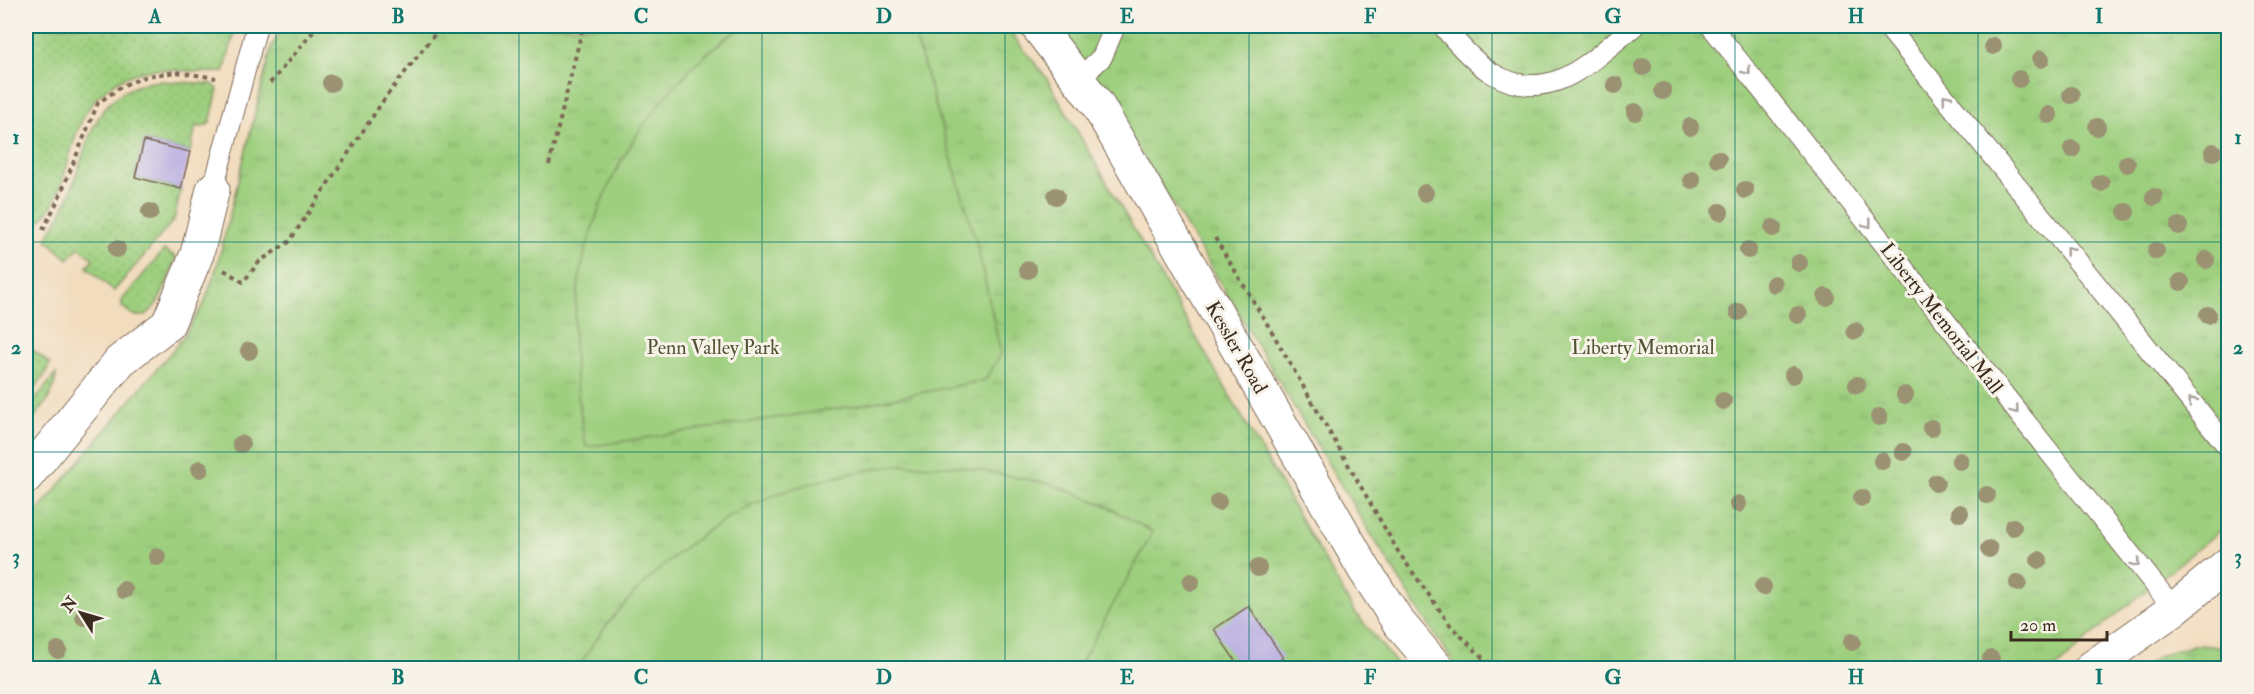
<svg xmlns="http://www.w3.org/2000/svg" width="2254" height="694" font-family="'IM FELL Double Pica',serif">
	<defs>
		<pattern id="grass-dots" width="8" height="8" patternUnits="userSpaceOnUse" patternTransform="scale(1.5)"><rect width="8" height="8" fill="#9dcf7e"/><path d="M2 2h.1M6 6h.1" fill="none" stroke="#88b26c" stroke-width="1.8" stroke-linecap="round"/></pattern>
		<pattern id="park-tufts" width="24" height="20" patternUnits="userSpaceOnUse" patternTransform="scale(1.5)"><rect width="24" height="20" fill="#9dcf7e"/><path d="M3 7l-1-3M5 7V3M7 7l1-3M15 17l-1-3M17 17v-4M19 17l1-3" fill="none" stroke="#88b26c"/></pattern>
	</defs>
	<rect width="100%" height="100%" fill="#f7f3e8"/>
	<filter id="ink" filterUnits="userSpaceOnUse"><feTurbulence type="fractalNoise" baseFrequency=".0167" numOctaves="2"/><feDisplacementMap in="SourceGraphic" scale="12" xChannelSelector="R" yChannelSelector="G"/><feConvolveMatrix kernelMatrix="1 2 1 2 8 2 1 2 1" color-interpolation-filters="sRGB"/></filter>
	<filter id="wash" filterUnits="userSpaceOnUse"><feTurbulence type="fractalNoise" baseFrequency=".008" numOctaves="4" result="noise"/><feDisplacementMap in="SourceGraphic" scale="24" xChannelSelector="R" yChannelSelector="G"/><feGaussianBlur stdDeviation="1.35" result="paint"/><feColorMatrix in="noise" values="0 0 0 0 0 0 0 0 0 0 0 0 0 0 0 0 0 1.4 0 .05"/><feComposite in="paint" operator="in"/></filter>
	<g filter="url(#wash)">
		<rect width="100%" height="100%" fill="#f2dcbe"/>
		<!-- grass -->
		<path fill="url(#grass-dots)" stroke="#6c7c4e" stroke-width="1.5" d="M 26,26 L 236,26 L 224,72 C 195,75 166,64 137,73 C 50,101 85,196 30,228 L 26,224 Z
			M 159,81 L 212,84 L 218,89 L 210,123 L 203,127 L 196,126 L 190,152 L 144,141 L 135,177 L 181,189 L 174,220 L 114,291 L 87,267 L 93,259 L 79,247 L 68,259 L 48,241 L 47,238 C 54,226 61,214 67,201 C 89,149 89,88 159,81 Z
			M 164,250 L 176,257 C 171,271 156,325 134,315 C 130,314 126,309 122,307 L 122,300 Z
			M 26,344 L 50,364 L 44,376 L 26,399 Z
			M 56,374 C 55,397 39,411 26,427 L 26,411 Z"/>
		<!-- park -->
		<path fill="url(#park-tufts)" stroke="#6c7c4e" stroke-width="1.5" d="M 285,26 L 1005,26 L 1046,77 L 1354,611 L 1400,668 L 26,668 L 26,525 L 181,340 L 204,304 L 217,266 L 272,45 Z
			M 1057,26 L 2228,26 L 2228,524 L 2102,626 L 2056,668 L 1457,668 C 1316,459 1201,233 1057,26 Z
			M 2193,645 L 2228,647 L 2228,668 L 2142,668 L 2159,656 Z"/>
		<!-- garden -->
		<path fill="#9dcf7e" stroke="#6c7c4e" stroke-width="1.5" d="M 744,26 L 912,26 L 978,248 L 1001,354 L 985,380 L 854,406 L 586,447 C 580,411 574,375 574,338 C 574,218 643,91 744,26 Z
			M 896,465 L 957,466 L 1051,484 L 1103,504 L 1153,532 L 1078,668 L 579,668 C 614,601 697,527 767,498 C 809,481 852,473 896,465 Z"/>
		<g id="blocks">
			<!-- building -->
			<path fill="#b8ade2" d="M 144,141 L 190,152 L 181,189 L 135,177 Z
				M 1249,606 L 1283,658 L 1267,668 L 1240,668 L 1214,629 Z"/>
		</g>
	</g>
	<g filter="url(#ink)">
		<use href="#blocks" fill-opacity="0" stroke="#7b6856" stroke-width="1.5"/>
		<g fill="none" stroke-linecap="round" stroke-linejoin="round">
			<defs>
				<path id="service" d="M 1443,26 C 1472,62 1508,99 1559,80 C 1587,69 1611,44 1634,26
					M 1711,26 L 2174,609
					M 1887,26 L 2228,447
					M 1079,79 L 1102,57 L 1115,26
					M 213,189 L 257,26"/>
				<path id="minor" d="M 1037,26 L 1097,104 L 1364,569 L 1399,623 L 1437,668
					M 26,477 L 120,361 L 168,324 L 197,254 L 213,189
					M 2091,668 L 2174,609 L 2228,564"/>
			</defs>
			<!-- service casing -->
			<use href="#service" stroke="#7b6856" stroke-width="22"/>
			<!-- minor casing -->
			<use href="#minor" stroke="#7b6856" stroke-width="35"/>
			<!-- path -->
			<path stroke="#7b6856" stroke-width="4" stroke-dasharray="4.5 4.5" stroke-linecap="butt" d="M 270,83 L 318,26
				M 549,165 L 583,26
				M 43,230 L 58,200 L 98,103 L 122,86 L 147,76 L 177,72 L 216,78
				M 1215,238 L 1272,332 L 1399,553 L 1451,626 L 1484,659
				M 224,270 L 243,282 L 260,261 L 289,242 L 385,98 L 441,26
				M 1473,668 L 1484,659 L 1497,668"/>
			<!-- service -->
			<use href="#service" stroke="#fff" stroke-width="20"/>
			<!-- minor -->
			<use href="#minor" stroke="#fff" stroke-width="33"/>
		</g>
		<!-- trees -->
		<g fill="#9b9173">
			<circle cx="1993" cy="46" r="9"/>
			<circle cx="2041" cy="59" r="9"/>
			<circle cx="1643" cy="67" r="9"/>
			<circle cx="2019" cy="79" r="9"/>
			<circle cx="331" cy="83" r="9"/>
			<circle cx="1615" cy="85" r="9"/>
			<circle cx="1663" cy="91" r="9"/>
			<circle cx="2071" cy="95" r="9"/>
			<circle cx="1635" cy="112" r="9"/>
			<circle cx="2049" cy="115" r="9"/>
			<circle cx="1690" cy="127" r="9"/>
			<circle cx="2097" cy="127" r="9"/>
			<circle cx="2072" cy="149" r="9"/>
			<circle cx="2213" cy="152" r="9"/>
			<circle cx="1718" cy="159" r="9"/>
			<circle cx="2127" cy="164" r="9"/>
			<circle cx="1692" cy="180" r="9"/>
			<circle cx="2101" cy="183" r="9"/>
			<circle cx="1745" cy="190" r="9"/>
			<circle cx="1425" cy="193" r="9"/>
			<circle cx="1056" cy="196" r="9"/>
			<circle cx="2154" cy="197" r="9"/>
			<circle cx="150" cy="212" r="9"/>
			<circle cx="1720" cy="212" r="9"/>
			<circle cx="2126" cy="212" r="9"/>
			<circle cx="2179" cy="226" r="9"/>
			<circle cx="1773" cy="228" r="9"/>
			<circle cx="117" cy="249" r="9"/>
			<circle cx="1748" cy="250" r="9"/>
			<circle cx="2156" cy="251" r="9"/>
			<circle cx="2206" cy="260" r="9"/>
			<circle cx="1799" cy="263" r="9"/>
			<circle cx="1028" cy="270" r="9"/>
			<circle cx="2181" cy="282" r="9"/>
			<circle cx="1774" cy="284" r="9"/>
			<circle cx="1826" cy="297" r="9"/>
			<circle cx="1738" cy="312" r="9"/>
			<circle cx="1798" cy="315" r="9"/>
			<circle cx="2208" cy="315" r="9"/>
			<circle cx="1855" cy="331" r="9"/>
			<circle cx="249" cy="351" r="9"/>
			<circle cx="1793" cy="375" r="9"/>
			<circle cx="1857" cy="385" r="9"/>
			<circle cx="1905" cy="395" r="9"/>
			<circle cx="1723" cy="401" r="9"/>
			<circle cx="1879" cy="417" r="9"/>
			<circle cx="1931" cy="428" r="9"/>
			<circle cx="241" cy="444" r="9"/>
			<circle cx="1903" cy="452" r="9"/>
			<circle cx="1882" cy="461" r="9"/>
			<circle cx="1960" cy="461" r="9"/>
			<circle cx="200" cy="469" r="9"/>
			<circle cx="1936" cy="483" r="9"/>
			<circle cx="1987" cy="495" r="9"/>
			<circle cx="1862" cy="498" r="9"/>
			<circle cx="1218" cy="502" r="9"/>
			<circle cx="1738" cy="504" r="9"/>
			<circle cx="1960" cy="513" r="9"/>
			<circle cx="2013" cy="527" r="9"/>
			<circle cx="1989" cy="549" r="9"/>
			<circle cx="157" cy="557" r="9"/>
			<circle cx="2039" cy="560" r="9"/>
			<circle cx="1258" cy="568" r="9"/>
			<circle cx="1191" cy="582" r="9"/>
			<circle cx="2018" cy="583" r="9"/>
			<circle cx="1763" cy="587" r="9"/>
			<circle cx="124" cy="590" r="9"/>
			<circle cx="84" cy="617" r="9"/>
			<circle cx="1852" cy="642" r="9"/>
			<circle cx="58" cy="650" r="9"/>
			<circle cx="1991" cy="659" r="9"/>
		</g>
		<!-- one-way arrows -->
		<defs><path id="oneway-chevron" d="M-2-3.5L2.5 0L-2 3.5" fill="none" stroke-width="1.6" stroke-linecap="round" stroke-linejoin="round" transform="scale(1.5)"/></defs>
		<g stroke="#a79f9a">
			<use href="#oneway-chevron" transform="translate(1747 71) rotate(52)"/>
			<use href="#oneway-chevron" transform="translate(1946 98) rotate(-129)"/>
			<use href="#oneway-chevron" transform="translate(1868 224) rotate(52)"/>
			<use href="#oneway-chevron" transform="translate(2069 250) rotate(-129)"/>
			<use href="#oneway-chevron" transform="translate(2192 401) rotate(-129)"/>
			<use href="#oneway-chevron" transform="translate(2015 410) rotate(52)"/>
			<use href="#oneway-chevron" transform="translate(2136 563) rotate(51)"/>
		</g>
	</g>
	<!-- grid -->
	<path fill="none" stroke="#0f766e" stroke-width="1.5" stroke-opacity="0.55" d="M 276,26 L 276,668M 519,26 L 519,668M 762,26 L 762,668M 1005,26 L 1005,668M 1249,26 L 1249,668M 1492,26 L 1492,668M 1735,26 L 1735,668M 1978,26 L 1978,668M 26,242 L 2228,242M 26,452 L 2228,452"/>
	<g text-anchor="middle" stroke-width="6" stroke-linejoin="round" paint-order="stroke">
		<!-- street labels -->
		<g font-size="20" fill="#3b2a1e" stroke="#f7f3e8">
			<text transform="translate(1942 318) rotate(52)" y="7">Liberty Memorial Mall</text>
			<text transform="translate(1237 347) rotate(60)" y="7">Kessler Road</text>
		</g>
		<!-- park labels -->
		<g font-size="20" fill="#545336" stroke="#f7f3e8">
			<text x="713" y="354">Penn Valley Park</text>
			<text x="1643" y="354">Liberty Memorial</text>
		</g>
	</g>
	<!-- margin -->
	<rect width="2254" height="694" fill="none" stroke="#f7f3e8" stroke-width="66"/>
	<!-- north arrow -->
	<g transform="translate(81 613) rotate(307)" stroke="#f7f3e8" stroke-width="4.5" paint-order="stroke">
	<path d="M0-4.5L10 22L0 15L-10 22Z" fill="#3b2a1e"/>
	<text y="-9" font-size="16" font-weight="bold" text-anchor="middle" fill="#3b2a1e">N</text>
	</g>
	<!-- scale -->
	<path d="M2011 631v9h96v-9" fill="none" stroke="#3b2a1e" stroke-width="3"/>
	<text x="2020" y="631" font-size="18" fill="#3b2a1e" stroke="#f7f3e8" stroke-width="4.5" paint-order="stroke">20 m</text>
	<rect x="33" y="33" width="2188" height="628" fill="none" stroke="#0f766e" stroke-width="2"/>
	<g font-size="20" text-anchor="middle" font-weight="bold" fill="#0f766e">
		<text x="155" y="23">A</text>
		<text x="398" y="23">B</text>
		<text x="641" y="23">C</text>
		<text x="884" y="23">D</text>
		<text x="1127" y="23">E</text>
		<text x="1370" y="23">F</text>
		<text x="1613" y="23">G</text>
		<text x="1856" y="23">H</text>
		<text x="2099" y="23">I</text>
		<text x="16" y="144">1</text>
		<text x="2238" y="144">1</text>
		<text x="16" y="354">2</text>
		<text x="2238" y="354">2</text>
		<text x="16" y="563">3</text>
		<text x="2238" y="563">3</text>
		<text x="155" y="684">A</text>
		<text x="398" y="684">B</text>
		<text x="641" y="684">C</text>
		<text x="884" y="684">D</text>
		<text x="1127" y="684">E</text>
		<text x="1370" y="684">F</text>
		<text x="1613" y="684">G</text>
		<text x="1856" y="684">H</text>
		<text x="2099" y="684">I</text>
	</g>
</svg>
